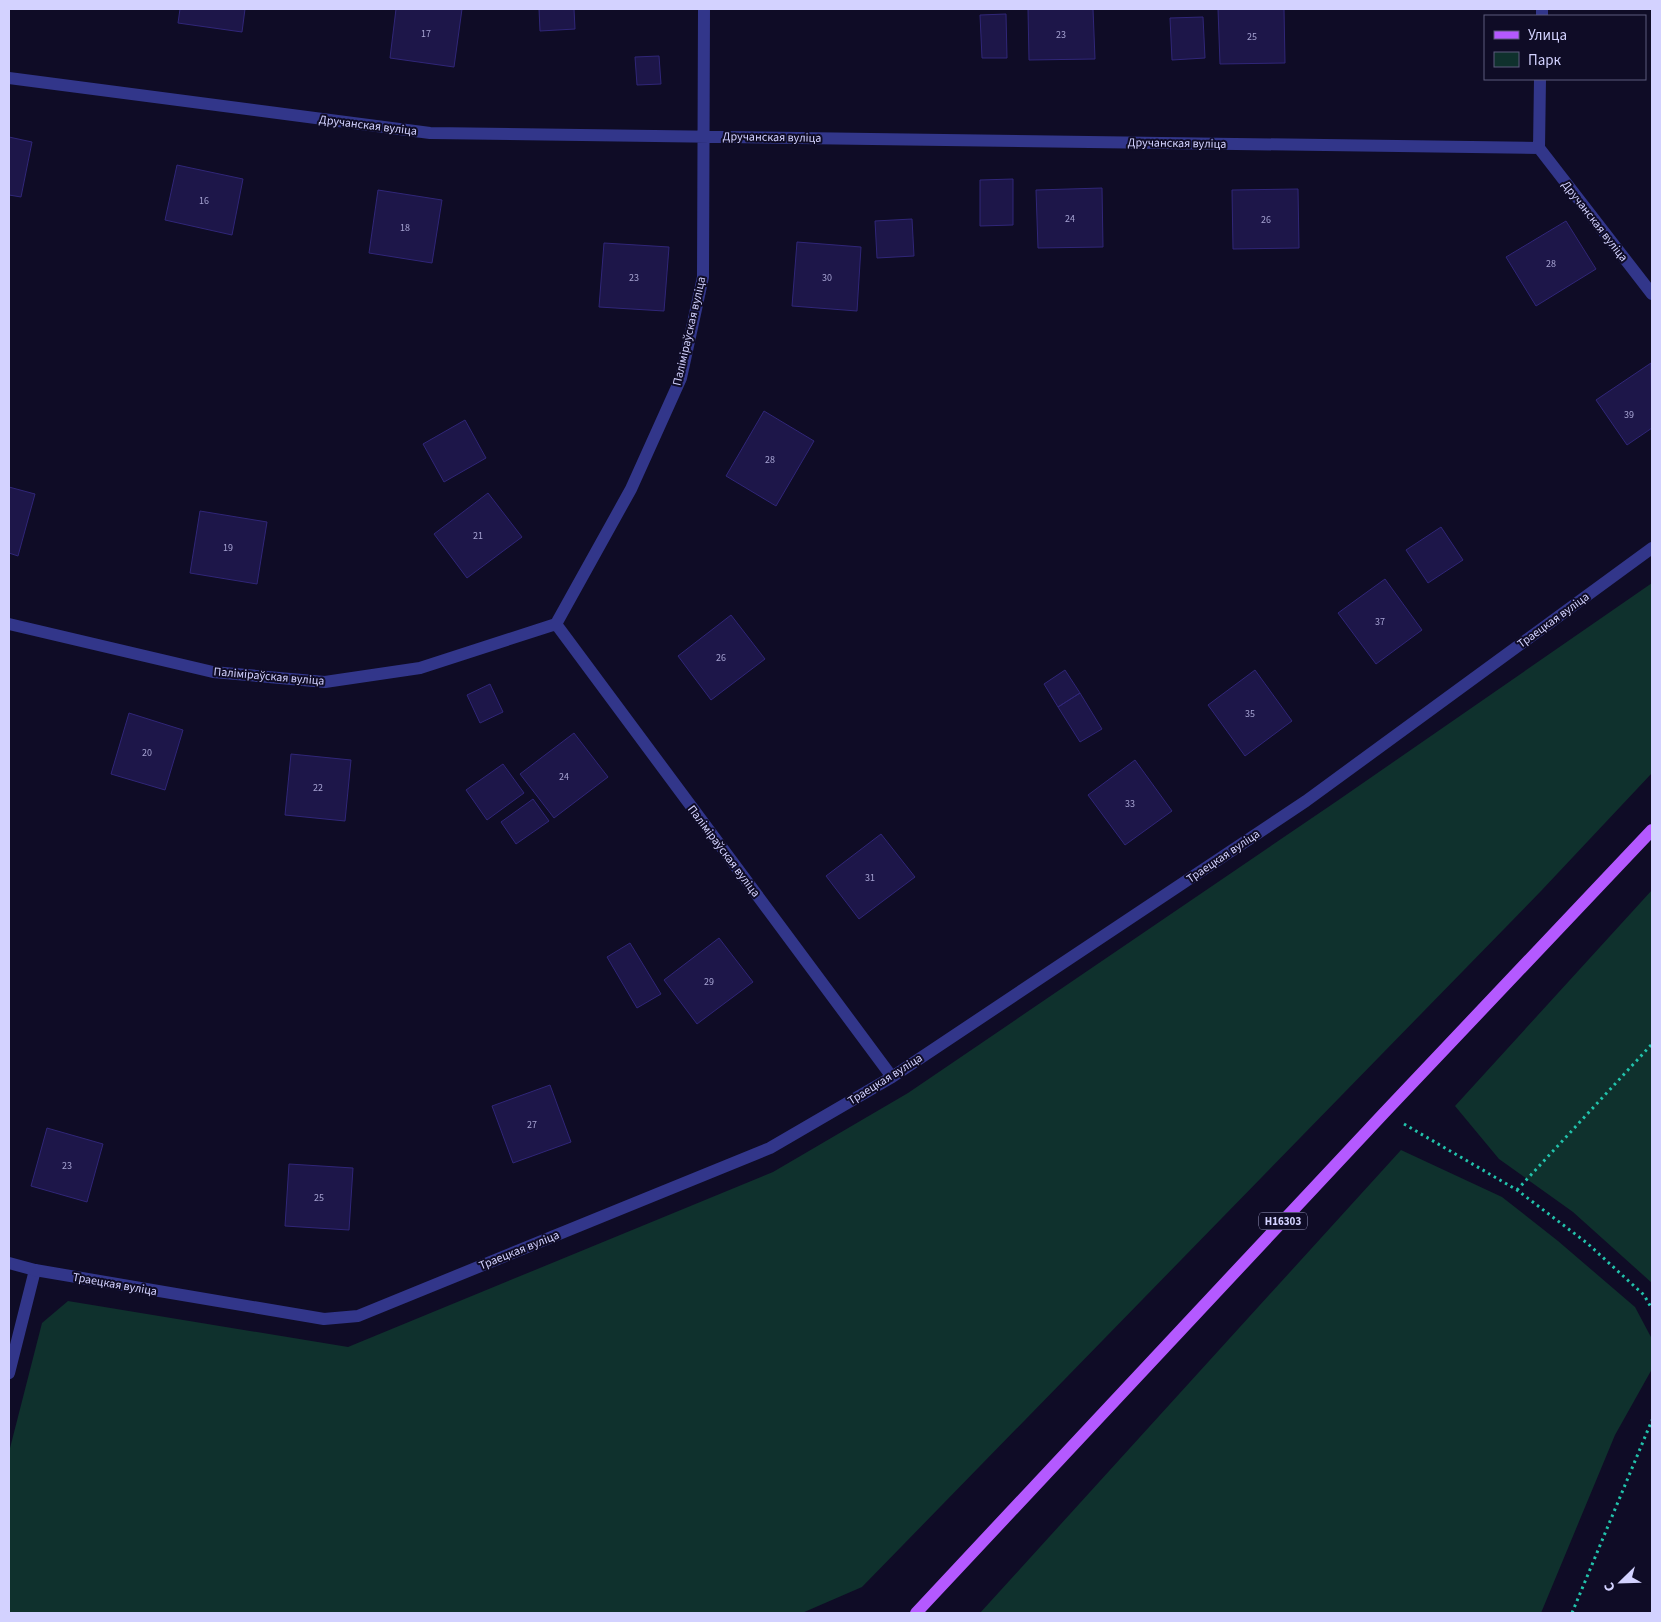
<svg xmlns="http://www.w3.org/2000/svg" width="1661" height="1622" font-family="'Source Sans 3',sans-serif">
	<rect width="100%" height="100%" fill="#0f0c26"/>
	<!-- green -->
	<path fill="#0f312d" d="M 1652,583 L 1652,773 L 1541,891 L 862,1587 L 802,1613 L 9,1613 L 9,1452 L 42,1323 L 68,1301 L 348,1347 L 773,1172 L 908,1093 L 1337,801 Z
		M 1652,890 L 1652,1283 L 1573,1212 L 1499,1159 L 1455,1106 Z
		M 1401,1150 L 1502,1197 L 1558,1241 L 1635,1307 L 1652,1339 L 1652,1369 L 1615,1435 L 1541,1613 L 980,1613 Z"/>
	<!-- building -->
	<path fill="#1d1649" stroke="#302678" d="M 180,9 L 245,9 L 242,32 L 178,23 Z
		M 396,9 L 462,9 L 454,67 L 390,58 Z
		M 539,9 L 574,9 L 575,29 L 540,31 Z
		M 1028,9 L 1093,9 L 1095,59 L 1029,60 Z
		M 1218,9 L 1284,9 L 1285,63 L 1220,64 Z
		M 1006,14 L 1007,58 L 982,58 L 980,15 Z
		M 1203,17 L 1205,58 L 1172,60 L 1170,18 Z
		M 659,56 L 661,84 L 637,85 L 635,57 Z
		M 9,137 L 32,142 L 21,197 L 9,195 Z
		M 177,165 L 243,179 L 232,235 L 165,220 Z
		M 1013,179 L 1013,225 L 980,226 L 980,180 Z
		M 1102,188 L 1103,247 L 1038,248 L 1036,190 Z
		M 1298,189 L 1299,248 L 1233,249 L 1232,190 Z
		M 378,190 L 442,200 L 432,263 L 369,253 Z
		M 912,219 L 914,256 L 877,258 L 875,221 Z
		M 1566,221 L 1596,269 L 1536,306 L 1506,257 Z
		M 797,242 L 861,247 L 857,311 L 792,306 Z
		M 604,243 L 669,247 L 664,311 L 599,307 Z
		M 1651,363 L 1652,428 L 1627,445 L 1596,400 Z
		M 764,411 L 814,441 L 776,506 L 726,476 Z
		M 465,420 L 486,458 L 444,482 L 423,444 Z
		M 9,487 L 35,494 L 18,556 L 9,553 Z
		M 488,493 L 522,537 L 467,578 L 434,534 Z
		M 200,511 L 267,522 L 257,584 L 190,573 Z
		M 1441,527 L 1463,560 L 1428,583 L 1406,550 Z
		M 1385,579 L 1422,630 L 1376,664 L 1338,613 Z
		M 731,615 L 765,659 L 711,700 L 678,656 Z
		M 1065,670 L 1080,693 L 1058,707 L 1044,684 Z
		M 1255,670 L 1292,721 L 1245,756 L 1208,705 Z
		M 490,684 L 503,712 L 480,723 L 467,695 Z
		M 1080,693 L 1102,729 L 1080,742 L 1058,707 Z
		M 129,713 L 183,730 L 165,790 L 111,774 Z
		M 574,733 L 608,777 L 554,818 L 520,774 Z
		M 291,754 L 351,760 L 345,821 L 285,815 Z
		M 1135,760 L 1172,811 L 1125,845 L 1088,795 Z
		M 503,764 L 524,793 L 487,820 L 466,790 Z
		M 533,799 L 549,821 L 516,844 L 501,822 Z
		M 881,834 L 915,877 L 859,919 L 826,876 Z
		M 719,938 L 753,982 L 697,1024 L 664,980 Z
		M 630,943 L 661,994 L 637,1008 L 607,957 Z
		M 550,1085 L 571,1142 L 513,1163 L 492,1106 Z
		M 47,1128 L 103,1144 L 87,1202 L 31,1186 Z
		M 289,1164 L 353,1168 L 349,1230 L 285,1226 Z"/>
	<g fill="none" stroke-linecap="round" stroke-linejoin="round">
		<!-- path -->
		<path stroke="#22c3ac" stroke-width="3" stroke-dasharray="2.5 4" stroke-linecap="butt" d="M 1404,1124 L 1517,1190 L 1587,1243 L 1644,1295 L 1652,1309
			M 1517,1190 L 1652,1044
			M 1572,1613 L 1652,1420"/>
		<!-- service -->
		<path stroke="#32368a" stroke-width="12" d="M 9,1373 L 35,1270"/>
		<!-- minor -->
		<path stroke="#32368a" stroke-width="12" d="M 1542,16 L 1542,9
			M 9,78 L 430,133 L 1539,148 L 1652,294
			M 1539,148 L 1540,79
			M 9,624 L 213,672 L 325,682 L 420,668 L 556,624 L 892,1077
			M 556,624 L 631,489 L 681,378 L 703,277 L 704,9
			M 9,1263 L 35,1270 L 324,1319 L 358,1316 L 770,1148 L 892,1077 L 1306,801 L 1652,548"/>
		<!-- primary -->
		<path stroke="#b459ff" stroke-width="12" d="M 916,1613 L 1384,1113 L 1652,830"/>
	</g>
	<g text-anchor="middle" stroke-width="4" stroke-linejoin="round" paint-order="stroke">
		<!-- number labels -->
		<g font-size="10" fill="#a6a3d2">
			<text x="426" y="37">17</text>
			<text x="1061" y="38">23</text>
			<text x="1252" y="40">25</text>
			<text x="204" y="204">16</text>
			<text x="1070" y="222">24</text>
			<text x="1266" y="223">26</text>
			<text x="405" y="231">18</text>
			<text x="1551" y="267">28</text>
			<text x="634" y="281">23</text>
			<text x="827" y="281">30</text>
			<text x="1629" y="418">39</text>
			<text x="770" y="463">28</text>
			<text x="478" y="539">21</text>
			<text x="228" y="551">19</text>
			<text x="1380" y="625">37</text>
			<text x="721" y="661">26</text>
			<text x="1250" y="717">35</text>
			<text x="147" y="756">20</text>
			<text x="564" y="780">24</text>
			<text x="318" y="791">22</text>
			<text x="1130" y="807">33</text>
			<text x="870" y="881">31</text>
			<text x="709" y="985">29</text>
			<text x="532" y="1128">27</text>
			<text x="67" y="1169">23</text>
			<text x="319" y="1201">25</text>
		</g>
		<!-- shield labels -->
		<rect fill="#0f0c26" stroke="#9897be" stroke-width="1" x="1259" y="1212.5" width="48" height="17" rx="4"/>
		<g font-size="11" font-weight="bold" fill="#d3d2ff">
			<text x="1283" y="1225">Н16303</text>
		</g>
		<!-- street labels -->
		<g font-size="12" fill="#d3d2ff" stroke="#0f0c26">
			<text transform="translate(368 125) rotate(7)" y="4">Дручанская вуліца</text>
			<text transform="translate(772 137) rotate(1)" y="4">Дручанская вуліца</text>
			<text transform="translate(1177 143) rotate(1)" y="4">Дручанская вуліца</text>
			<text transform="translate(1595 221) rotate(52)" y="4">Дручанская вуліца</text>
			<text transform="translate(689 331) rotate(-77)" y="4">Паліміраўская вуліца</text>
			<text transform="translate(1553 620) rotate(-36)" y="4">Траецкая вуліца</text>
			<text transform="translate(269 676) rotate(5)" y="4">Паліміраўская вуліца</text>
			<text transform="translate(724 851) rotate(53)" y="4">Паліміраўская вуліца</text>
			<text transform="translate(1223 856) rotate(-34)" y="4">Траецкая вуліца</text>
			<text transform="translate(885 1079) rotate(-32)" y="4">Траецкая вуліца</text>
			<text transform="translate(519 1250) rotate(-22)" y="4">Траецкая вуліца</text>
			<text transform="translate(115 1284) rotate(10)" y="4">Траецкая вуліца</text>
		</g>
	</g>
	<!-- border -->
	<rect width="1661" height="1622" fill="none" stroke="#d3d2ff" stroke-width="20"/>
	<!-- legend -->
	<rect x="1484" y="15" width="162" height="65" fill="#0f0c26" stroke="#5d5b7d"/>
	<rect x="1494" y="31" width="25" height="8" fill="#b459ff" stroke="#5d5b7d"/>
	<text x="1528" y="40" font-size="15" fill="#d3d2ff">Улица</text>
	<rect x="1494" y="52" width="25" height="15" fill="#0f312d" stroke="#5d5b7d"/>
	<text x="1528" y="65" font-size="15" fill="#d3d2ff">Парк</text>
	<!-- north arrow -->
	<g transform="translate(1621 1582) rotate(247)" stroke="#0f0c26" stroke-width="4" paint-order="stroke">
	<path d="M0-4L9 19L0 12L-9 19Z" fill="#d3d2ff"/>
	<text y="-8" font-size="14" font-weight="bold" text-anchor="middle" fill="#d3d2ff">С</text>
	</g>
</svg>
